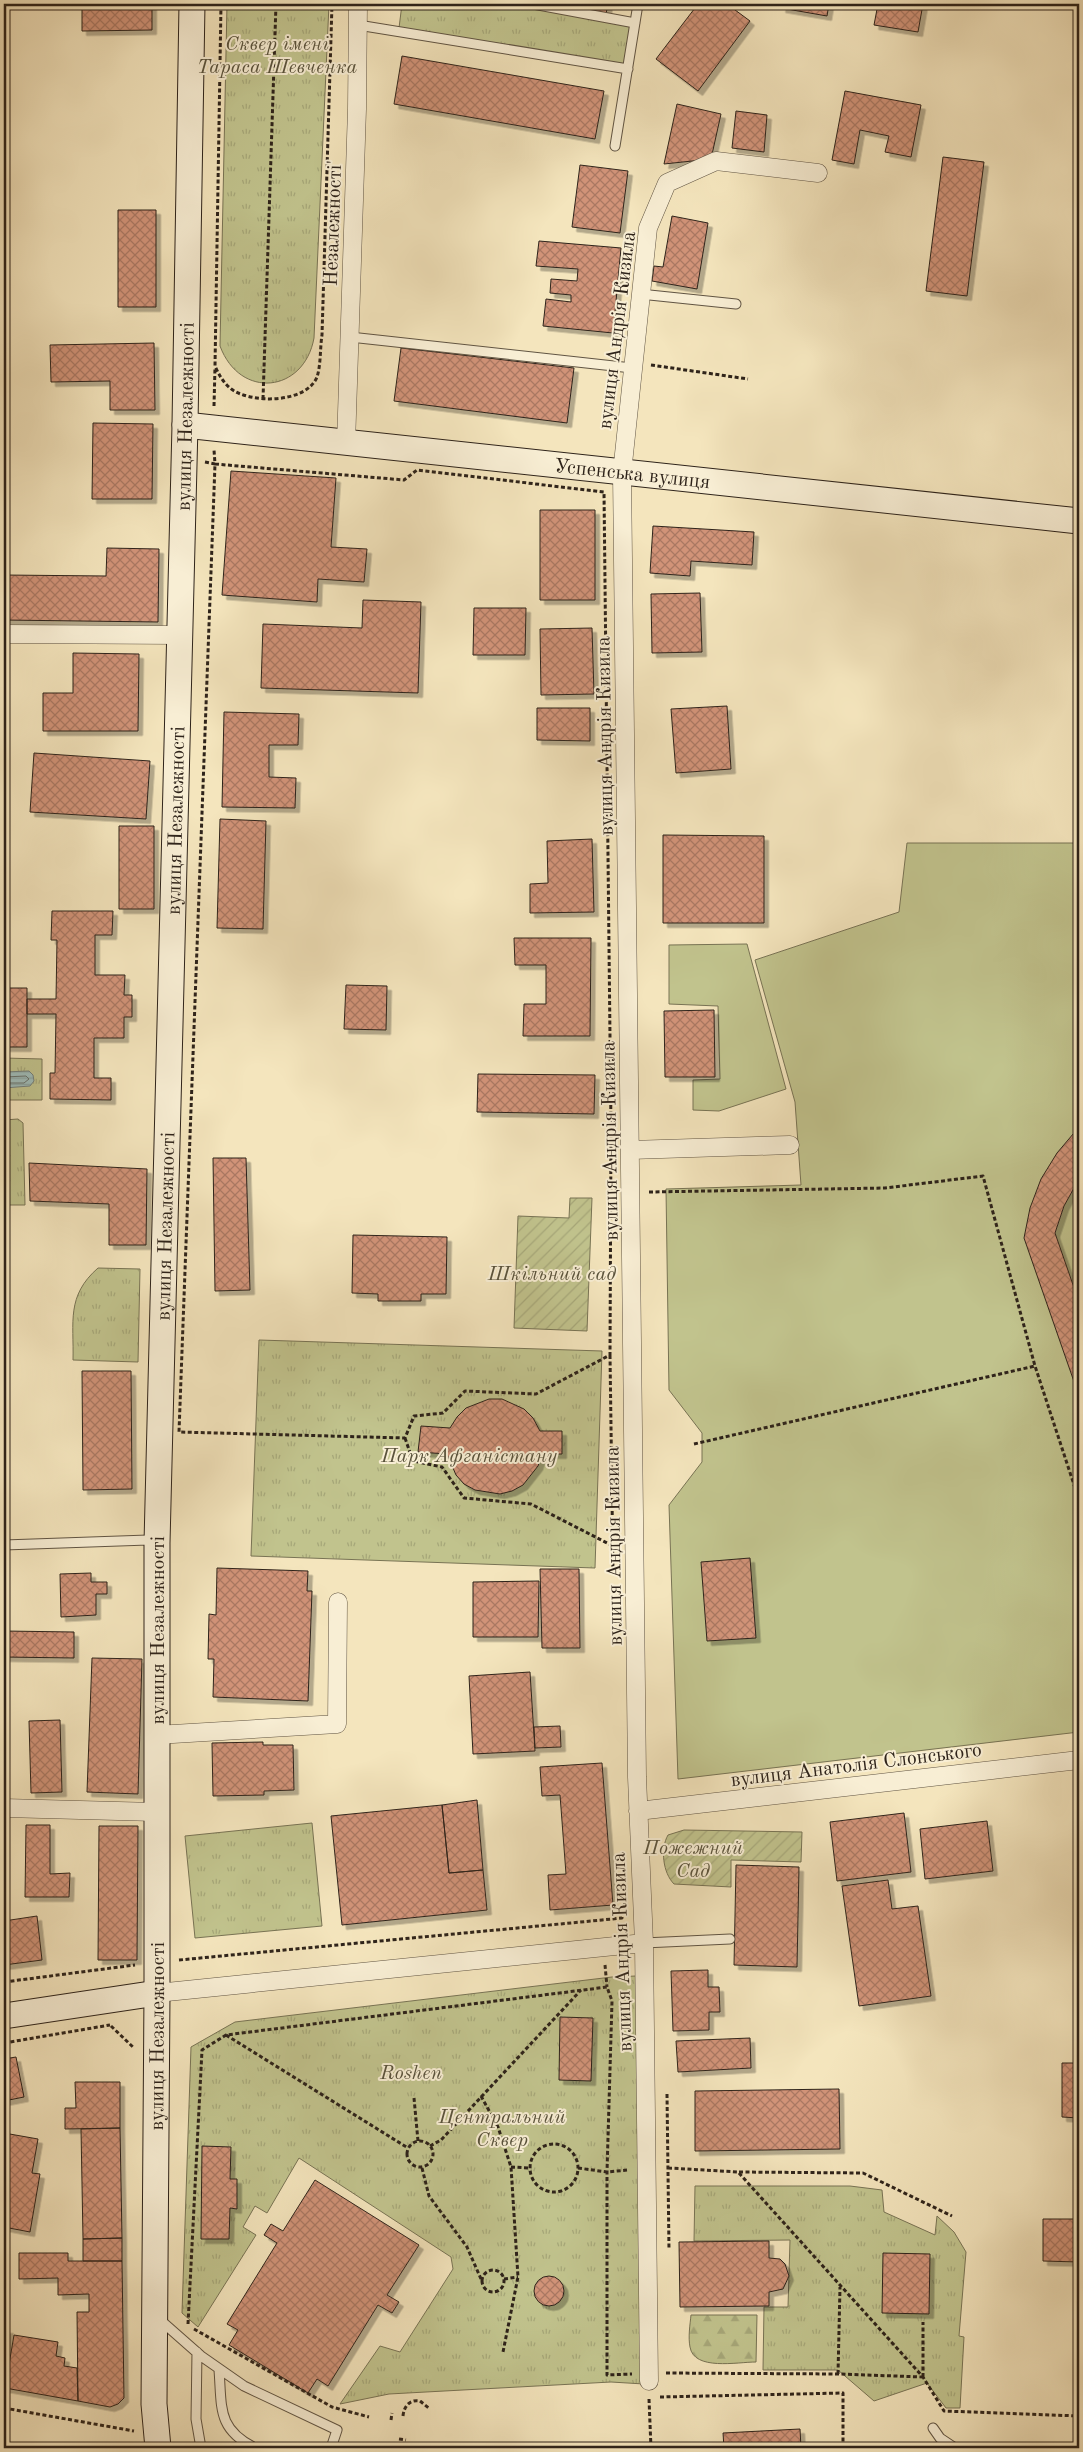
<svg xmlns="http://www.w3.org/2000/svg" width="1083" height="2452" font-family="'Old Standard TT',serif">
	<defs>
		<pattern id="forest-firs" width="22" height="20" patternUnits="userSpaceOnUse" patternTransform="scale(1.25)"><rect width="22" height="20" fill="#c1c38d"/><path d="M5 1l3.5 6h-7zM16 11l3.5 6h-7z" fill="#a6a779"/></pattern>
		<pattern id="park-tufts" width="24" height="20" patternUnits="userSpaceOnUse" patternTransform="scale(1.25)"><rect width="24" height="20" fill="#c1c38d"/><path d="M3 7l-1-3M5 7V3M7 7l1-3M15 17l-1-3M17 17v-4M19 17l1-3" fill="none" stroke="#a6a779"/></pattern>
		<pattern id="garden-furrows" width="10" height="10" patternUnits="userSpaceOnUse" patternTransform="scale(1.25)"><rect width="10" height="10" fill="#c1c38d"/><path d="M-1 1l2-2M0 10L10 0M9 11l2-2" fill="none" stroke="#a6a779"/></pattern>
		<pattern id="water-rules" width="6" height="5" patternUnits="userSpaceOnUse" patternTransform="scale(1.25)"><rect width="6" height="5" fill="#9fbdbb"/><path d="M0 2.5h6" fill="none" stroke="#89a2a0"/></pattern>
		<pattern id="building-cross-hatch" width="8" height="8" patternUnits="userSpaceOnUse" patternTransform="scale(1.25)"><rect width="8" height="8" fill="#d19378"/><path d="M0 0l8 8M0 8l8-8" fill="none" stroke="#aa7862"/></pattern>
		<filter id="shadow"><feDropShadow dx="4.5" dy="4.5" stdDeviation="0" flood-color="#0004"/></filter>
	</defs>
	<rect width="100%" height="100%" fill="#f4e5bd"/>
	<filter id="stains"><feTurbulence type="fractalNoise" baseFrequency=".004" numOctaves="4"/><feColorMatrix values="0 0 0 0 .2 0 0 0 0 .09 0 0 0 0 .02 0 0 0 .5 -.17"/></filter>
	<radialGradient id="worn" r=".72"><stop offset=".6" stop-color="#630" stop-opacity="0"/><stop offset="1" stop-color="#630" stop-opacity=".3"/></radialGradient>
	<!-- grass -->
	<path fill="#c1c38d" stroke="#787354" d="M 907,843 L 1079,843 L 1079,1732 L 678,1779 L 669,1505 L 702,1462 L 702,1433 L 669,1390 L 666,1189 L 801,1185 L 795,1102 L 755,960 L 899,912 Z
		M 747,944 L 786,1089 L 719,1111 L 693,1110 L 693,1080 L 720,1079 L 718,1006 L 669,1004 L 669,945 Z"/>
	<!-- forest -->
	<path fill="url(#forest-firs)" stroke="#787354" d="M 691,2315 L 757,2315 L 756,2362 C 737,2362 694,2371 690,2347 C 688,2337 690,2325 691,2315 Z"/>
	<!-- park -->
	<path fill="url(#park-tufts)" stroke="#787354" d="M 227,4 L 329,4 L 314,338 C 304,393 240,400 220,346 Z
		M 402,4 L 513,4 L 632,27 L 625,64 L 399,28 Z
		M 4,1058 L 42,1059 L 42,1100 L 4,1100 Z
		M 18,1119 L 23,1123 L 25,1205 L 4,1205 L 4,1120 Z
		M 98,1268 L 140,1269 L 138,1362 L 73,1360 C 74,1322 66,1296 98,1268 Z
		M 259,1340 L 602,1351 L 595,1568 L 251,1556 Z
		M 312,1823 L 322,1926 L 195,1938 L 185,1836 Z
		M 636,1976 L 644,2384 L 611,2382 L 389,2394 L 340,2404 L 380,2346 L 400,2352 L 453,2269 L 451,2257 L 299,2158 L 267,2213 L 255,2206 L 243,2227 L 256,2235 L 198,2327 L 182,2313 L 191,2047 L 235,2022 L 612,1977 Z
		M 695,2186 L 850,2186 L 882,2190 L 884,2212 L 935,2235 L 937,2216 L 954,2232 L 966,2252 L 959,2336 L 964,2337 L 960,2408 L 946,2408 L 927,2383 L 874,2401 L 838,2370 L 763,2370 L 764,2307 L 788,2307 L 790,2240 L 694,2241 Z"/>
	<!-- garden -->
	<path fill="url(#garden-furrows)" stroke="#787354" d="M 570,1198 L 592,1198 L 587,1331 L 514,1328 L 518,1216 L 569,1218 Z
		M 684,1830 L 802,1832 L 801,1862 L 731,1860 L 731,1887 L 674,1884 C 663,1873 660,1849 668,1835 Z"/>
	<!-- water -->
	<path fill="url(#water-rules)" stroke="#727f7b" d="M 29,1071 L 33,1075 L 34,1081 L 30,1086 L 4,1088 L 4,1072 Z"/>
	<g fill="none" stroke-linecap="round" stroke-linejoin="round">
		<!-- shore -->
		<path stroke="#66706a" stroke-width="1" d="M 4,1077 L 26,1076 L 29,1079 L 24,1083 L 4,1083"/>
	</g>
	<!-- building -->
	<path fill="url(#building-cross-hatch)" stroke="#2e231a" filter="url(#shadow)" d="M 82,4 L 152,4 L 152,30 L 82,31 Z
		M 560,4 L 608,4 L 606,14 Z
		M 698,4 L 727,4 L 750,21 L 698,91 L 656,59 Z
		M 782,4 L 829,4 L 827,16 L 781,8 Z
		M 878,4 L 923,4 L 918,32 L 874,25 Z
		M 402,56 L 604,91 L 595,139 L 394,104 Z
		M 845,91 L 921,105 L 911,157 L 885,152 L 889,136 L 860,130 L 854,164 L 832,160 Z
		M 677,104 L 721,114 L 711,159 L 664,164 Z
		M 736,111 L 767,115 L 764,152 L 732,148 Z
		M 943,157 L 984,162 L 967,296 L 926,291 Z
		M 580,165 L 628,171 L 620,233 L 572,227 Z
		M 118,210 L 156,210 L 156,307 L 118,307 Z
		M 672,216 L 708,223 L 697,289 L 652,281 L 654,266 L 663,267 Z
		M 539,241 L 621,248 L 613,333 L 543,326 L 546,299 L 571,302 L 571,295 L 550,293 L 551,279 L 577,281 L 578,269 L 536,266 Z
		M 154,343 L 155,410 L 110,410 L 110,381 L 51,382 L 50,345 Z
		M 401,348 L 574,368 L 567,423 L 394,401 Z
		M 93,423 L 153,424 L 152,499 L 92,499 Z
		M 231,471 L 336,478 L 331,547 L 367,549 L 364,582 L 318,579 L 317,602 L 222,595 Z
		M 540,510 L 595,510 L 595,600 L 540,600 Z
		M 653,526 L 754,532 L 752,565 L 691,561 L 690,576 L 650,573 Z
		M 107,548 L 159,549 L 158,622 L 4,620 L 4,575 L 106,576 Z
		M 700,593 L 702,652 L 652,653 L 651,594 Z
		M 363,600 L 421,602 L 418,693 L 261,688 L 263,624 L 362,628 Z
		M 474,608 L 526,608 L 525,655 L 473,655 Z
		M 592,628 L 594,694 L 541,695 L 540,629 Z
		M 73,653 L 139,654 L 138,731 L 43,731 L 43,693 L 73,693 Z
		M 727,706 L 731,769 L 676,773 L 671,709 Z
		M 537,708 L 590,708 L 590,741 L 537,740 Z
		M 224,712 L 299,714 L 298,745 L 269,745 L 269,777 L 296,778 L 295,808 L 222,807 Z
		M 34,753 L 150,761 L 146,819 L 30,812 Z
		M 220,819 L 266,821 L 263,929 L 217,928 Z
		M 119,826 L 154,826 L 154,909 L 119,909 Z
		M 663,835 L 764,836 L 764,923 L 663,923 Z
		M 592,839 L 594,912 L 530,913 L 530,884 L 548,883 L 547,841 Z
		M 52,911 L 113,911 L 112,935 L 95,935 L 95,975 L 125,975 L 124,995 L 132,995 L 132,1017 L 124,1017 L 124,1038 L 94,1038 L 94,1078 L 111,1078 L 111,1100 L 50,1099 L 50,1073 L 55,1073 L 56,1014 L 27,1014 L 27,999 L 56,999 L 57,940 L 51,940 Z
		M 514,938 L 591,938 L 590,1036 L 523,1036 L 524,1004 L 546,1004 L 546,965 L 515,965 Z
		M 346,985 L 387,986 L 386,1030 L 344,1029 Z
		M 4,988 L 27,988 L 27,1047 L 4,1047 Z
		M 714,1010 L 715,1077 L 665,1077 L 664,1011 Z
		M 478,1074 L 595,1075 L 594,1114 L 477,1112 Z
		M 1079,1127 L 1079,1179 L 1064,1206 L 1055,1233 L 1079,1302 L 1079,1396 L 1024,1238 L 1030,1208 L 1041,1179 L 1057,1153 Z
		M 213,1158 L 246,1158 L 250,1290 L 215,1291 Z
		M 29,1163 L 147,1169 L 146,1245 L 109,1245 L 109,1204 L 30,1201 Z
		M 353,1235 L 447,1237 L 446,1294 L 421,1294 L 421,1301 L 378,1301 L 378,1294 L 352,1293 Z
		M 82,1371 L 131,1371 L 132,1489 L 83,1490 Z
		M 489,1399 L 502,1399 L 524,1409 L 533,1418 L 540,1431 L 562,1431 L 562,1454 L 542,1454 L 538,1466 L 523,1485 L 512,1491 L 500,1494 L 475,1490 L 464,1484 L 456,1475 L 447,1454 L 418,1452 L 421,1426 L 450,1428 L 457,1417 L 466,1408 Z
		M 750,1558 L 756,1638 L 707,1641 L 701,1562 Z
		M 217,1568 L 308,1571 L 307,1591 L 312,1591 L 308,1701 L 213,1697 L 214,1659 L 208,1659 L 209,1614 L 216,1615 Z
		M 540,1569 L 579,1569 L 580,1648 L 542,1648 Z
		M 91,1573 L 91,1582 L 107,1582 L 107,1594 L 96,1594 L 96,1615 L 61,1617 L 60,1574 Z
		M 539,1581 L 538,1637 L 473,1637 L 473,1582 Z
		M 4,1631 L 74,1632 L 74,1658 L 4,1657 Z
		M 92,1658 L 142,1659 L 138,1794 L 87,1792 Z
		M 530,1672 L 535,1751 L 473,1754 L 469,1676 Z
		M 60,1720 L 62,1792 L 31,1793 L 29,1721 Z
		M 560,1726 L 561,1747 L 535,1748 L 534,1727 Z
		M 263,1742 L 263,1745 L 293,1745 L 294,1790 L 264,1791 L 264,1795 L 213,1796 L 212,1743 Z
		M 602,1763 L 613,1905 L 550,1910 L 548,1875 L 566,1874 L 560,1795 L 542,1796 L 540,1767 Z
		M 477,1800 L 483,1870 L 449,1873 L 442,1805 Z
		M 442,1805 L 449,1873 L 483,1870 L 487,1910 L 342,1925 L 331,1816 Z
		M 904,1813 L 911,1872 L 837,1881 L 830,1822 Z
		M 987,1821 L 993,1871 L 925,1879 L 920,1829 Z
		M 26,1825 L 50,1825 L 50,1874 L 70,1873 L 69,1897 L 25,1897 Z
		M 99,1826 L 138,1826 L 137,1960 L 98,1960 Z
		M 736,1865 L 799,1867 L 797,1967 L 734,1965 Z
		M 888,1880 L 892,1909 L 918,1906 L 931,1996 L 859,2006 L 842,1886 Z
		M 37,1916 L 42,1960 L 4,1965 L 4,1921 Z
		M 708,1970 L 708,1987 L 719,1987 L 720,2012 L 709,2012 L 709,2030 L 673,2031 L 671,1971 Z
		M 560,2017 L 593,2018 L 591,2081 L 559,2080 Z
		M 750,2038 L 751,2068 L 678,2072 L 676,2041 Z
		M 16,2057 L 24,2097 L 4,2101 L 4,2059 Z
		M 1062,2063 L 1079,2063 L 1079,2184 L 1079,2118 L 1062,2117 Z
		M 75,2082 L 120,2082 L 120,2128 L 65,2129 L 65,2108 L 76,2108 Z
		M 839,2089 L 840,2149 L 695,2151 L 695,2091 Z
		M 120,2128 L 122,2238 L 83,2239 L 81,2129 Z
		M 4,2133 L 38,2139 L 32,2173 L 40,2174 L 30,2232 L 4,2227 Z
		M 202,2146 L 231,2147 L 230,2179 L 237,2179 L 237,2209 L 230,2208 L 229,2239 L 201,2239 Z
		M 315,2180 L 419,2245 L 387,2295 L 399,2302 L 392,2313 L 378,2305 L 328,2386 L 317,2379 L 308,2393 L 229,2345 L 238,2330 L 227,2324 L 277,2243 L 264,2235 L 271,2224 L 283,2231 Z
		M 1043,2219 L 1079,2219 L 1079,2262 L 1043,2261 Z
		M 122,2238 L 122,2261 L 83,2261 L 83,2239 Z
		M 769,2241 L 769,2258 L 780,2259 L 785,2264 L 789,2276 L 783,2289 L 769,2292 L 769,2306 L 680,2307 L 679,2242 Z
		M 19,2253 L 68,2253 L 68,2261 L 122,2261 L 124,2398 L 118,2404 L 110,2407 L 78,2401 L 77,2312 L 89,2312 L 89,2294 L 58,2295 L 58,2278 L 19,2279 Z
		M 883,2253 L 930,2254 L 929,2314 L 882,2313 Z
		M534 2291a15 15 0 1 1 30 0a15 15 0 1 1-30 0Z
		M 4,2329 L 9,2329 L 4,2364 Z
		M 14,2335 L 58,2342 L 56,2356 L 65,2358 L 64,2366 L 77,2368 L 78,2401 L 5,2388 Z
		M 800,2429 L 801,2448 L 724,2448 L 723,2433 Z"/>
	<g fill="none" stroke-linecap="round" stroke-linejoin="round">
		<defs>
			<path id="lane" d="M 533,4 L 635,23
				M 358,25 L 628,69
				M 615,146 L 638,4
				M 640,294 L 736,304
				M 350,337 L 632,368
				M 4,1545 L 148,1540 L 154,1543
				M 644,1943 L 730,1939
				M 159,2319 L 201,2356 L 244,2386 L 337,2430 L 331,2448
				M 197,2352 L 196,2419 L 201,2448
				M 219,2370 C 222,2408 217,2429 255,2448
				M 933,2428 L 940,2438 L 955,2448"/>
			<path id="street" d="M 346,444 L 357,109 L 358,4
				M 4,634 L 180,635
				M 630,1150 L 790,1145
				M 156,1735 L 337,1724 L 338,1602
				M 4,1808 L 156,1812
				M 638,1811 L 1079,1760
				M 157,1993 L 644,1943
				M 649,2381 L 644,1943 L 637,1777 L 622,473 L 648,228 L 667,183 L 716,161 L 818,173"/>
			<g id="secondary">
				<path id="s1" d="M 185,425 L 1079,521"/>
				<path d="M 4,2016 L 157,1993"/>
				<path id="s2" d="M 158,2448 L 154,2404 L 157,1993 L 157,1543 L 185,425 L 192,4"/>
			</g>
		</defs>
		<!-- lane casing -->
		<use href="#lane" stroke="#605443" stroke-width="11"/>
		<!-- street casing -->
		<use href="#street" stroke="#605443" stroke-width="19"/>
		<!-- secondary casing -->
		<use href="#secondary" stroke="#2e231a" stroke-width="27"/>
		<!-- path -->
		<path stroke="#2e231a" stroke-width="3" stroke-dasharray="4 2.5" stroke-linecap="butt" d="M 221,4 L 215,366 C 219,375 223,382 230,388 C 249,404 306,404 317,377 C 321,365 320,347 322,335 L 332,4
			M 651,365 L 748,379
			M 263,399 L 276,4
			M 214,406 L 215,367
			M 205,462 L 215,464 L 214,450
			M 215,464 L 404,480 L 417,470 L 604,492 L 611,1128 L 610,1355 L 536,1394 L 465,1391 L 443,1413 L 414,1416 L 405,1438 L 179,1432 Z
			M 649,1192 L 885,1188 L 983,1176 L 1035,1366
			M 610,1355 L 613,1570
			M 405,1438 L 413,1461 L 442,1467 L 464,1498 L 531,1504 L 613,1546
			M 694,1444 L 1035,1366 L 1079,1500
			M 179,1960 L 602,1920 L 622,1918 L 622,1916
			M 605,1965 L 607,1987
			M 4,1982 L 135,1965
			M 111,2026 L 134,2048
			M 226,2035 L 408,2148
			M 4,2043 L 110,2025
			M 667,2094 L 669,2250
			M 481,2096 L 498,2127 L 511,2167 L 518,2277 L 503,2352
			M 414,2098 L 418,2141
			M407 2154a13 13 0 1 1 26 0a13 13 0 1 1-26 0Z
			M530 2168a24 24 0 1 1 48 0a24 24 0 1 1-48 0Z
			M 430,2146 L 441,2140 L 581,1990
			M 511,2167 L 529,2168
			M 422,2168 L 429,2196 L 467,2247 L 481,2279
			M 578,2168 L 607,2172 L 627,2170
			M 668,2168 L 738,2172 L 923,2377 L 944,2411 L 1079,2416
			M 739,2172 L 863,2173 L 952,2216
			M482 2281a11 11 0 1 1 22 0a11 11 0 1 1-22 0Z
			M 504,2279 L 518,2277
			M 188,2324 L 202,2050 L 226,2035 L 607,1987 L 612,2001 L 607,2172 L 607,2375 L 632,2374
			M 194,2329 L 332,2407 L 369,2417
			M 666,2373 L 838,2374 L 923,2377
			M 838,2374 L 840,2287
			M 923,2377 L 923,2322
			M 660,2397 L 843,2393 L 843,2448
			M 649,2399 L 651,2448
			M 4,2408 L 134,2431
			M 403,2416 C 404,2406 410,2399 420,2401 L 430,2409
			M 391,2420 L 392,2413
			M 399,2439 L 406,2440"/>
		<!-- lane -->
		<use href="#lane" stroke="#f8eed4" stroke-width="9"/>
		<!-- street -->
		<use href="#street" stroke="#f8eed4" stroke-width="18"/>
		<!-- secondary -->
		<use href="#secondary" stroke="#f8eed4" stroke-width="25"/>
	</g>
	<g text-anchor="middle" stroke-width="4" stroke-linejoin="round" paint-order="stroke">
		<!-- park labels -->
		<g font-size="20" font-style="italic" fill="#5a533c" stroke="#f8eed4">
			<text x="277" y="50">Сквер імені<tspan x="277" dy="23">Тараса Шевченка</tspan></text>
			<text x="552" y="1280">Шкільний сад</text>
			<text x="469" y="1462">Парк Афганістану</text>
			<text x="693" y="1854">Пожежний<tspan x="693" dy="23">Сад</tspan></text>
			<text x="411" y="2079">Roshen</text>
			<text x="502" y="2123">Центральний<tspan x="502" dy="23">Сквер</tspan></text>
		</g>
		<!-- street labels -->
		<g font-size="20" fill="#2e231a" stroke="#f8eed4">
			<text transform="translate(332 223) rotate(-88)" y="7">Незалежності'</text>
			<text transform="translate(616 330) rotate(-83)" y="7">вулиця Андрія Кизила</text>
			<text dy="7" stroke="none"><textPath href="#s2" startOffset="2032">вулиця Незалежності</textPath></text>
			<text dy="7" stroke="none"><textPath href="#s1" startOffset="450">Успенська вулиця</textPath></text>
			<text transform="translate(604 736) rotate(-91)" y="7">вулиця Андрія Кизила</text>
			<text dy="7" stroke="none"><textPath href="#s2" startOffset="1628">вулиця Незалежності</textPath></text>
			<text transform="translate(609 1141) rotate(-91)" y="7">вулиця Андрія Кизила</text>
			<text dy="7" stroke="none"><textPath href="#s2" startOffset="1222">вулиця Незалежності</textPath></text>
			<text transform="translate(613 1546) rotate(-91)" y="7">вулиця Андрія Кизила</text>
			<text dy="7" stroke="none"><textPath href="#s2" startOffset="818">вулиця Незалежності</textPath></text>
			<text transform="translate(856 1764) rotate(-7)" y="7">вулиця Анатолія Слонського</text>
			<text transform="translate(621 1952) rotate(-92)" y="7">вулиця Андрія Кизила</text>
			<text dy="7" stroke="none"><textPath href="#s2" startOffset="412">вулиця Незалежності</textPath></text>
		</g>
	</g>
	<!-- margin -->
	<rect width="1083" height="2452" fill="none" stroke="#f4e5bd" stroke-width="20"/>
	<rect x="5" y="5" width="1073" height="2442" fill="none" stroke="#2e231a" stroke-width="2.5"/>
	<rect x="10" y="10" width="1063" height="2432" fill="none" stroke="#2e231a"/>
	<rect width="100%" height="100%" filter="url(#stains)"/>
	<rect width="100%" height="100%" fill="url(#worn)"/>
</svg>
